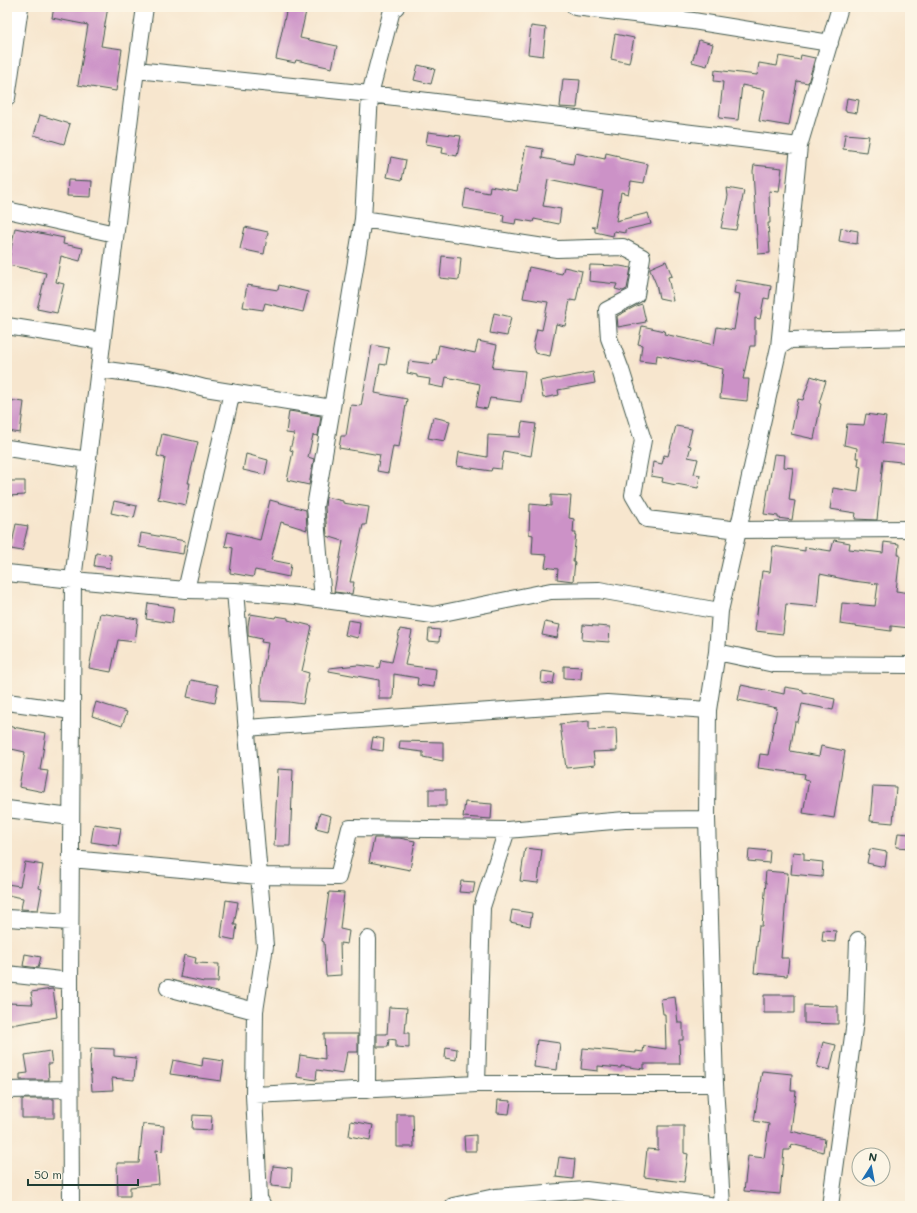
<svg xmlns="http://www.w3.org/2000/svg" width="917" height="1213" font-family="Mali,sans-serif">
	<rect width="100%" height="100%" fill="#fcf5e5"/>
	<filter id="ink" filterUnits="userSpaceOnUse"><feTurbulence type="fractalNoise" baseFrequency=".025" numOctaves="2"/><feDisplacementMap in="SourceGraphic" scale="8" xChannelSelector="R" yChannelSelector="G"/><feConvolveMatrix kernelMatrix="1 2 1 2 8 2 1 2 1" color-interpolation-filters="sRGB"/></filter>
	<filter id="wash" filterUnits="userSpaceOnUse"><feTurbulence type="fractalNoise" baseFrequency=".012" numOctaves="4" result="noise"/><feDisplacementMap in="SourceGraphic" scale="16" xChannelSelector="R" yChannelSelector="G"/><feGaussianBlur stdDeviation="0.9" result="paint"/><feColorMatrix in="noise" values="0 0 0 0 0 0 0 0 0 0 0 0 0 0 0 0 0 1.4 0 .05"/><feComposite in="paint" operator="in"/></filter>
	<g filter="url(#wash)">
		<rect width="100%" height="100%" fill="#f7e6ce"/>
		<g id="blocks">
			<!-- building -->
			<path fill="#cc92c7" d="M 54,7 L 108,7 L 101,46 L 122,49 L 116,91 L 78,85 L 88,25 L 52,18 Z
				M 287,7 L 307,7 L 300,38 L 337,46 L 332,68 L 296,60 L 295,63 L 276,59 Z
				M 531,26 L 546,28 L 543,56 L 528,54 Z
				M 615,34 L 634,38 L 629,63 L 611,59 Z
				M 699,40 L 713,44 L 707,66 L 692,62 Z
				M 801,55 L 815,58 L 808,83 L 797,81 L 789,126 L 759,121 L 765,90 L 742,85 L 738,120 L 719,118 L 723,82 L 714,81 L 715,70 L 757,75 L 759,63 L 777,66 L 779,56 L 800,60 Z
				M 418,65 L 435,69 L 431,84 L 414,80 Z
				M 563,79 L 580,80 L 577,108 L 560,107 Z
				M 847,98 L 859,100 L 857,113 L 845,111 Z
				M 40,115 L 70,124 L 64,144 L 34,135 Z
				M 428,132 L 461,136 L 457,156 L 442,153 L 443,147 L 426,144 Z
				M 845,134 L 869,136 L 866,152 L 843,149 Z
				M 526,146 L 543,149 L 542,158 L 573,164 L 575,153 L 605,159 L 606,153 L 619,156 L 619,158 L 648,164 L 644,183 L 631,181 L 628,194 L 621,192 L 616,221 L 648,213 L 651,224 L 625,230 L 625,233 L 614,231 L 613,236 L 595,232 L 595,228 L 592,227 L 596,227 L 603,191 L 548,180 L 543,206 L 561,209 L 559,224 L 534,219 L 533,222 L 516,219 L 515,224 L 503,222 L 504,215 L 463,208 L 466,189 L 489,193 L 490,186 L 517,191 Z
				M 391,157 L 406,160 L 402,180 L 387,177 Z
				M 754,165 L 782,168 L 779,192 L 769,191 L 770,223 L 768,223 L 770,253 L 758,254 L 753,171 Z
				M 68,180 L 92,181 L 91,197 L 67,196 Z
				M 727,188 L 744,191 L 736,230 L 721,228 L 728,196 Z
				M 245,227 L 268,232 L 264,254 L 240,249 Z
				M 15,228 L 64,238 L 63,244 L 83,248 L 80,261 L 61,256 L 56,282 L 64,284 L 57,313 L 37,309 L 46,273 L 8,265 Z
				M 841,228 L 858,231 L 857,244 L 839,241 Z
				M 442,256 L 461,258 L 459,280 L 440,278 Z
				M 666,261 L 672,276 L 668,277 L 673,301 L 659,298 L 656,284 L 650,270 L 650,268 Z
				M 590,265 L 620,266 L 631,268 L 627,289 L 623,291 L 615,289 L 617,284 L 589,281 Z
				M 529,267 L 562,274 L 564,267 L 582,271 L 576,301 L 570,300 L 565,326 L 556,324 L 550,356 L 535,353 L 533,347 L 537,329 L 542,330 L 548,302 L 523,298 Z
				M 736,280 L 771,286 L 769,299 L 764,298 L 760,319 L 755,318 L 755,346 L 750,346 L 743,379 L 749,379 L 747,401 L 720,398 L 723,369 L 657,355 L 656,363 L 640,361 L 642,345 L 638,344 L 642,326 L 665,331 L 664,334 L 714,345 L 717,327 L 734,330 L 740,294 L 734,293 Z
				M 247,285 L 278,290 L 279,285 L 308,292 L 303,312 L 265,303 L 263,310 L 243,307 Z
				M 642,304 L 646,322 L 618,327 L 617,316 L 636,306 Z
				M 494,313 L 511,317 L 507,336 L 490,333 Z
				M 478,341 L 497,345 L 492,368 L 525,371 L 521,402 L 490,398 L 487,409 L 476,407 L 480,384 L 446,377 L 444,388 L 429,385 L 430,379 L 417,377 L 417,375 L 407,373 L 409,361 L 433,364 L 434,359 L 436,360 L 439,345 L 475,353 Z
				M 372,345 L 389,348 L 386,365 L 380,364 L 375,393 L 407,399 L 399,447 L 393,446 L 388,473 L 377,471 L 380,455 L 339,448 L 341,436 L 346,436 L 351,405 L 361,406 Z
				M 593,372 L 595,383 L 558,390 L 559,395 L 543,398 L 540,381 L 555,378 L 556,379 Z
				M 811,376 L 826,381 L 819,403 L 821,404 L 814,439 L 791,434 L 798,399 L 803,400 Z
				M 7,400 L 24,402 L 20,433 L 7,431 Z
				M 289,411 L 321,416 L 318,436 L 313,435 L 308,457 L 314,459 L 309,485 L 287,480 L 293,451 L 290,450 L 294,434 L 286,433 Z
				M 866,414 L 886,417 L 882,443 L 910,446 L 910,463 L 883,460 L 877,520 L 855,519 L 856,513 L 830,509 L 833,488 L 858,492 L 861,467 L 858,466 L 859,458 L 856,458 L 857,448 L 844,445 L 847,424 L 864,425 Z
				M 433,417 L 450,421 L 445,441 L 428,438 Z
				M 522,422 L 536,424 L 531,456 L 504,451 L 501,469 L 492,468 L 491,471 L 457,466 L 459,452 L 487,457 L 488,435 L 520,437 Z
				M 676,426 L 692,429 L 688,445 L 691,446 L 688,457 L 698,459 L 694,474 L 700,475 L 698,488 L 676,484 L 676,485 L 662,482 L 663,478 L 651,476 L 653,462 L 662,464 L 664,455 L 668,456 Z
				M 162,434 L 198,442 L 188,483 L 190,483 L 186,505 L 158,499 L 165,458 L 157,456 Z
				M 246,454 L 268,460 L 265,475 L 243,470 Z
				M 774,454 L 785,455 L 784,467 L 793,468 L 789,500 L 795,501 L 792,520 L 778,518 L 778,516 L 764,514 Z
				M 8,481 L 25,481 L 25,495 L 8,496 Z
				M 551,495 L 571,496 L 569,518 L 574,519 L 573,533 L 576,533 L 573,562 L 575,562 L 573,581 L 557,579 L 558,569 L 545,567 L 547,555 L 532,554 L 533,535 L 529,534 L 530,504 L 551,506 Z
				M 326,497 L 343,501 L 343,503 L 369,507 L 366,525 L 363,525 L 350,582 L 354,582 L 352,594 L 334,592 L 343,541 L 327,536 L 325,507 Z
				M 270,500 L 306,510 L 307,530 L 281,522 L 271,560 L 291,564 L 289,577 L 255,570 L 253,577 L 230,573 L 233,548 L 225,546 L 228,532 L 260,540 Z
				M 114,501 L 137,506 L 134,518 L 111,513 Z
				M 16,524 L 28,526 L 22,551 L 11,549 Z
				M 141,533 L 185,541 L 183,554 L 139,547 Z
				M 834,540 L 850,543 L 849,549 L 883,553 L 884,542 L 899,544 L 898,555 L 900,555 L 896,591 L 910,593 L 910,628 L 891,626 L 891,631 L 840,624 L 842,603 L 875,606 L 878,584 L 853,581 L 820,574 L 817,607 L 786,604 L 783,634 L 755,631 L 762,571 L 770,572 L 773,546 L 805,551 L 805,547 L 831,551 Z
				M 96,553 L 111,555 L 110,568 L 94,566 Z
				M 148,603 L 174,607 L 172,623 L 146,619 Z
				M 100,613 L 138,619 L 135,642 L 118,640 L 111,672 L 89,668 Z
				M 250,614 L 275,618 L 276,616 L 288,618 L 288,620 L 312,626 L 302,671 L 309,673 L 303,704 L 289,702 L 261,701 L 261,683 L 268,643 L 261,642 L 262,639 L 248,636 L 248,626 Z
				M 348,620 L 360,622 L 358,638 L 345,635 Z
				M 545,622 L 560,625 L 557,638 L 542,635 Z
				M 583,625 L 610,627 L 609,642 L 582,640 Z
				M 400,629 L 412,631 L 405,665 L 436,669 L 434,687 L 417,685 L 418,678 L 394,674 L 393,699 L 379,699 L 379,680 L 329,671 L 329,668 L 358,665 L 379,668 L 381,660 L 392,662 Z
				M 429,629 L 440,630 L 439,642 L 428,641 Z
				M 564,666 L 582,667 L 581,679 L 564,678 Z
				M 542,671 L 555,673 L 553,684 L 541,683 Z
				M 191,680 L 218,685 L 215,703 L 187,697 Z
				M 741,685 L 784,694 L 785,687 L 803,690 L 803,692 L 835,699 L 833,710 L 802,704 L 798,722 L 795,722 L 790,751 L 819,756 L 821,746 L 845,751 L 834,818 L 803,813 L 809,780 L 804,779 L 805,774 L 758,768 L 760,754 L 768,755 L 777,708 L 738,700 Z
				M 96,702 L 127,712 L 122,726 L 92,716 Z
				M 589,721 L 589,730 L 616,728 L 617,751 L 593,752 L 595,765 L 566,768 L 560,724 Z
				M 7,726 L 46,733 L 40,770 L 48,771 L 44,792 L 19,787 L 25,752 L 7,748 Z
				M 373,737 L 384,739 L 383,751 L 371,749 Z
				M 400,741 L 443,742 L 443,761 L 423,757 L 423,752 L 399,749 Z
				M 278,769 L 293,770 L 290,846 L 274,846 Z
				M 873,786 L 896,787 L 893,823 L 870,821 Z
				M 429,789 L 446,789 L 446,806 L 429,806 Z
				M 465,802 L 492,804 L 491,819 L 463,817 Z
				M 320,813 L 331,816 L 328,831 L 316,828 Z
				M 94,824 L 121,828 L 118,846 L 91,842 Z
				M 898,833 L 910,834 L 910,848 L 896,847 Z
				M 374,838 L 399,838 L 415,841 L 410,870 L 369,862 Z
				M 525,848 L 542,850 L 538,883 L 520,881 Z
				M 749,849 L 770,851 L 769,863 L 748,861 Z
				M 870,849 L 887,852 L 885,867 L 867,863 Z
				M 793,852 L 804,853 L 804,860 L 823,862 L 822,877 L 791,874 Z
				M 25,862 L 43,865 L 39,888 L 42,889 L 38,910 L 21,909 L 23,898 L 7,895 L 7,884 L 20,886 Z
				M 766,871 L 788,873 L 781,958 L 789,958 L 787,976 L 754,973 L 759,926 L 762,926 L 766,882 L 765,882 Z
				M 461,881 L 475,882 L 473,893 L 459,892 Z
				M 329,892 L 344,893 L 340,929 L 349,931 L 347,944 L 340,943 L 341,975 L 326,976 L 324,942 L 322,941 Z
				M 226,900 L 238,902 L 234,925 L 237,925 L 235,940 L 221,937 Z
				M 512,910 L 532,913 L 530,926 L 510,922 Z
				M 823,930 L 836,931 L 835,942 L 822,941 Z
				M 25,954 L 41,957 L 38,968 L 23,966 Z
				M 184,955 L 196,958 L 195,963 L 219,964 L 218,982 L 204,982 L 180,977 Z
				M 53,989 L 57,1017 L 17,1024 L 7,1024 L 7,1003 L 33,1004 L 31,992 Z
				M 764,995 L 795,995 L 795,1013 L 764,1013 Z
				M 675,997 L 678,1023 L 683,1023 L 683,1040 L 679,1040 L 680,1064 L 644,1064 L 644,1069 L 621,1066 L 621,1068 L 598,1066 L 598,1071 L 581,1069 L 583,1048 L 636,1053 L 636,1051 L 643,1052 L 644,1046 L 666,1049 L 665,1014 L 663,1014 L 661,999 Z
				M 804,1005 L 838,1006 L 838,1024 L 804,1023 Z
				M 389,1007 L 407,1008 L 405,1033 L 409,1033 L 409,1048 L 396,1047 L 396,1040 L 389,1039 L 388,1047 L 377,1047 L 377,1034 L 387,1034 Z
				M 324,1034 L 358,1034 L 358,1052 L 347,1052 L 343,1074 L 317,1070 L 316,1080 L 297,1077 L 300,1055 L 325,1059 Z
				M 537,1040 L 560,1043 L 557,1070 L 534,1067 Z
				M 823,1042 L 836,1045 L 830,1070 L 817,1067 Z
				M 446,1047 L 457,1049 L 456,1060 L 445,1058 Z
				M 91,1048 L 114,1049 L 114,1056 L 136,1058 L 134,1080 L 112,1078 L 113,1090 L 92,1091 L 90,1063 Z
				M 50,1051 L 52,1064 L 48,1064 L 49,1080 L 20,1080 L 20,1074 L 28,1073 L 25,1055 Z
				M 203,1058 L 224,1061 L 221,1081 L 170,1074 L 173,1060 L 202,1066 Z
				M 762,1071 L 792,1074 L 791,1091 L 796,1091 L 791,1131 L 825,1139 L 823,1152 L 791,1144 L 790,1150 L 784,1150 L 780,1194 L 744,1191 L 748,1156 L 764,1158 L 769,1124 L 754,1121 Z
				M 22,1099 L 54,1099 L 54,1118 L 22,1118 Z
				M 498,1100 L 511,1101 L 509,1114 L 497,1113 Z
				M 397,1114 L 413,1114 L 414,1147 L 397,1147 Z
				M 193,1115 L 212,1116 L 211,1130 L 192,1129 Z
				M 351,1121 L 373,1125 L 370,1140 L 349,1136 Z
				M 143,1124 L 164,1126 L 162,1151 L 156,1150 L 159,1184 L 130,1187 L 130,1196 L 118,1196 L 117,1163 L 139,1163 Z
				M 658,1126 L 684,1126 L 684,1153 L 688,1154 L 684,1182 L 644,1177 L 647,1149 L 658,1150 Z
				M 476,1135 L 476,1151 L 465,1151 L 464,1136 Z
				M 559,1157 L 575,1159 L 573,1179 L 556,1177 Z
				M 273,1166 L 292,1168 L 291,1188 L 271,1186 Z"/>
		</g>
	</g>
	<g filter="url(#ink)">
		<use href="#blocks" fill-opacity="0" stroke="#3f564b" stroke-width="1"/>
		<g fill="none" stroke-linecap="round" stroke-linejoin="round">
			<defs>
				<path id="minor" d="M 575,7 L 693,21 L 830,43
					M 136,70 L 370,94 L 799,146
					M 7,98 L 20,7
					M 7,210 L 115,234
					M 363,219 L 557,249 L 623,247 L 642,257 L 636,295 L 607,310 L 609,338 L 621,370 L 643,440 L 633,495 L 647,519 L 739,530 L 910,529
					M 7,326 L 102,341
					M 779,347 L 790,340 L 910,337
					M 99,369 L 167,378 L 205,388 L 332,408
					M 7,448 L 88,460
					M 7,573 L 73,580 L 186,590 L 235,591 L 296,596 L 433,615 L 551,591 L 599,590 L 720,611
					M 186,590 L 232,392
					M 235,591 L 265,946 L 255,1011 L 254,1095 L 259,1198 L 263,1206
					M 323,600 L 315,507 L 332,408 L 363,219 L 370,94 L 392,10 L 396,7
					M 717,652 L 774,664 L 910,665
					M 7,702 L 72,711
					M 246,728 L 607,703 L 708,710
					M 7,809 L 71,817
					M 71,859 L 259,876 L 338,877 L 350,828 L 507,830 L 625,820 L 707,819
					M 7,918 L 70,922
					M 7,974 L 70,981
					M 168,988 L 255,1011
					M 477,1084 L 482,907 L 507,830
					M 7,1090 L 70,1089
					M 367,1090 L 368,939
					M 254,1095 L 477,1084 L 715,1084
					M 71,1206 L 70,981 L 73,580 L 133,92 L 145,7
					M 453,1206 L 495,1197 L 586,1190 L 717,1206
					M 722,1206 L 715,1084 L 707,819 L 708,710 L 717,652 L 720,611 L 779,347 L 799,146 L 840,7
					M 830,1206 L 855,1021 L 858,940"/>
			</defs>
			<!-- minor casing -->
			<use href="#minor" stroke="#3f564b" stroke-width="18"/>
			<!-- minor -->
			<use href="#minor" stroke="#fff" stroke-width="16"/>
		</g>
	</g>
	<!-- margin -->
	<rect width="917" height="1213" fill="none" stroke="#fcf5e5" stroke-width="24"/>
	<!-- north arrow -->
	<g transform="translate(871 1167) rotate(11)"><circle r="19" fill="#fcf5e5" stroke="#a4ab9e"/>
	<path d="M0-3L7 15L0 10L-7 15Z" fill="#1f6fb2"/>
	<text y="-6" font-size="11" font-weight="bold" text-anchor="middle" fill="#1f3d34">N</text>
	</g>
	<!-- scale -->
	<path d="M28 1179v6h110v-6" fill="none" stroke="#1f3d34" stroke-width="2"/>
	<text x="34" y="1179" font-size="12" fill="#1f3d34" stroke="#fcf5e5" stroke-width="3" paint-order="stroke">50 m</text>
</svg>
